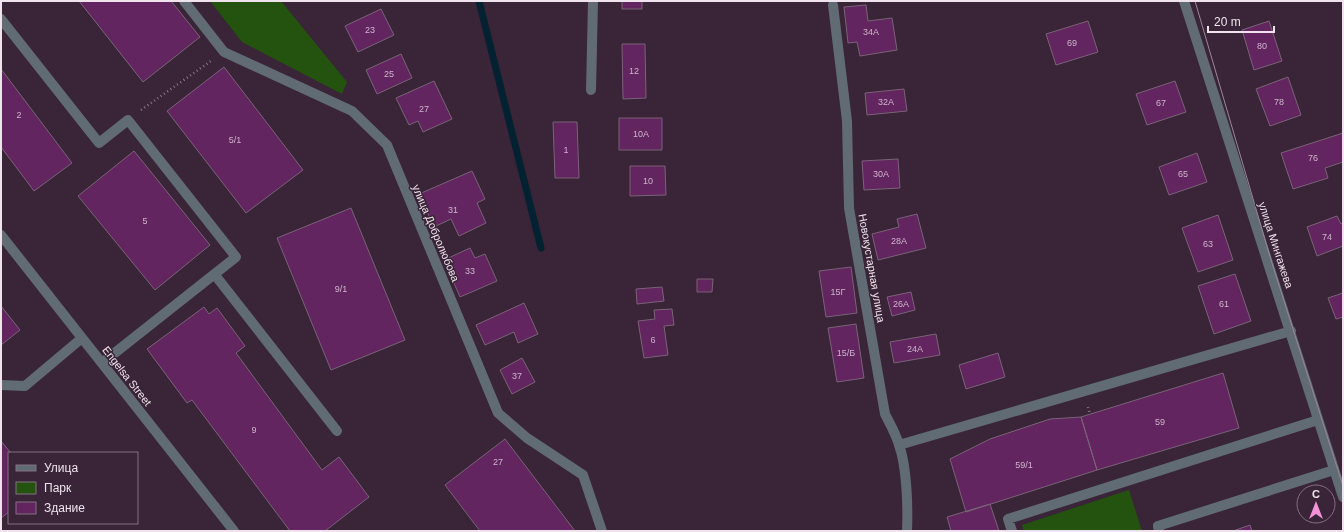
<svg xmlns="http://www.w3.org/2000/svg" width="1344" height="532" font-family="Helvetica,sans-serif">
	<rect width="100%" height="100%" fill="#392537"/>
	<!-- green -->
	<path fill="#23530e" d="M 210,1 L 281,1 L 347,82 L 342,94 L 242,42 Z
		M 1129,490 L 1142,531 L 1024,531 L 1022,525 Z"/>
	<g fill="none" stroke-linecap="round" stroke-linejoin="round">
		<!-- stream -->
		<path stroke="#022131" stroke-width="7" d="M 479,1 L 541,248"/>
	</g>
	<!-- building -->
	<path fill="#62255f" stroke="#796377" d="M 79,1 L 171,1 L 200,37 L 143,82 Z
		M 622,1 L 642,1 L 642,9 L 622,9 Z
		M 866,5 L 868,21 L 892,18 L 897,50 L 860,56 L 857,42 L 848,43 L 844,7 Z
		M 381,9 L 394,35 L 358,52 L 345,26 Z
		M 1088,21 L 1098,52 L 1056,65 L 1046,34 Z
		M 1269,21 L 1282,61 L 1254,70 L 1242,30 Z
		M 622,44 L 645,44 L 646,98 L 623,99 Z
		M 401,54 L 412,78 L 377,94 L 366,70 Z
		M 224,67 L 303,170 L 246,213 L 167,111 Z
		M 1,69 L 72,163 L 34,191 L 1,147 Z
		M 1288,77 L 1301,115 L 1270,126 L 1256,89 Z
		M 434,81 L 452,119 L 423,132 L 418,121 L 409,125 L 396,98 Z
		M 1175,81 L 1186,112 L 1147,125 L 1136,94 Z
		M 904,89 L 907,111 L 867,115 L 865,93 Z
		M 619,118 L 662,118 L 662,150 L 619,150 Z
		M 553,122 L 577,122 L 579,178 L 555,178 Z
		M 1343,133 L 1343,162 L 1325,168 L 1328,178 L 1293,189 L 1281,153 Z
		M 134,151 L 210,245 L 155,290 L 78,196 Z
		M 1197,153 L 1207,182 L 1169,195 L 1159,167 Z
		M 898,159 L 900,188 L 864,190 L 862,161 Z
		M 630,166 L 665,166 L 666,195 L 630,196 Z
		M 472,171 L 485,199 L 477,203 L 486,223 L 459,236 L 451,219 L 434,227 L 419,194 Z
		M 351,208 L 405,340 L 331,370 L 277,238 Z
		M 917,214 L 926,248 L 878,260 L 872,234 L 899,227 L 897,219 Z
		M 1218,215 L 1233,260 L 1198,272 L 1182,228 Z
		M 1337,216 L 1341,224 L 1343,223 L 1343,246 L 1317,256 L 1307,227 Z
		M 470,248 L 475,258 L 485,254 L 497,281 L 460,297 L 444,260 Z
		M 851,267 L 857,313 L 826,317 L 819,271 Z
		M 1235,274 L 1251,321 L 1214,334 L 1198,286 Z
		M 697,279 L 713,279 L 712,292 L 697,292 Z
		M 662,287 L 664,301 L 637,304 L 636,289 Z
		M 911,292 L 915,310 L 892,316 L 887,297 Z
		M 1343,293 L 1343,317 L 1336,319 L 1328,298 Z
		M 524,303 L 538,334 L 518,343 L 514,332 L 485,345 L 476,325 Z
		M 1,306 L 20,330 L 1,345 Z
		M 204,307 L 209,314 L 217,308 L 245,346 L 236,353 L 322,470 L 339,457 L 369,497 L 325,531 L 290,531 L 192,400 L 187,403 L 147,349 Z
		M 672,309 L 674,325 L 664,326 L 668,355 L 644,358 L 638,321 L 655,319 L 654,310 Z
		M 856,324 L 864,378 L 837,382 L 828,328 Z
		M 936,334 L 940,355 L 894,363 L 890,342 Z
		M 998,353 L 1005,377 L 966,389 L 959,365 Z
		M 522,358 L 535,382 L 512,394 L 500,370 Z
		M 1223,373 L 1239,428 L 1097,470 L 1081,417 Z
		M 1081,417 L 1097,470 L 966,512 L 950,459 L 990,439 L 1050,419 Z
		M 505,439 L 575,531 L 480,531 L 445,485 Z
		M 1,441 L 11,453 L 9,453 L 9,512 L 1,518 Z
		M 990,504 L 999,531 L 951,531 L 947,517 Z
		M 1250,525 L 1252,531 L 1233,531 Z"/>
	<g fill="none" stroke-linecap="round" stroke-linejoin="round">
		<!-- path -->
		<path stroke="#867584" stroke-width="2.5" stroke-dasharray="1 3" stroke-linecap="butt" d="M 141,110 L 211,61
			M 1088,407 L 1090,414"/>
		<!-- minor -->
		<path stroke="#606b73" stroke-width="10" d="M 184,1 L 224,52 L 352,111 L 387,145 L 498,413 L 527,438 L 583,475 L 602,531
			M 1184,1 L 1343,497
			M 833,5 L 847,121 L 849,208 L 885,414 C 890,424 896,434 899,445 C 907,467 908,508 907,531
			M 1,19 L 99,143 L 128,120 L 236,257 L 102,363
			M 591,90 L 593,1
			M 1,235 L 234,531
			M 215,275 L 337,431
			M 1,385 L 25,386 L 82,338
			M 899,445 L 1291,331
			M 1012,531 L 1008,519 L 1318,420
			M 1159,531 L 1158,526 L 1334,470"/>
		<!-- tram -->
		<path stroke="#988796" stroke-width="1" d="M 1195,1 L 1271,260 L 1343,486"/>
	</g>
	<g text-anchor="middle" stroke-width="3" stroke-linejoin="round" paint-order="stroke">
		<!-- number labels -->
		<g font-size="9" fill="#ccb4ca">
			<text x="370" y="33">23</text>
			<text x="871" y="35">34А</text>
			<text x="1072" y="46">69</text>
			<text x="1262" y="49">80</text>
			<text x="634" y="74">12</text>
			<text x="389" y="77">25</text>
			<text x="886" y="105">32А</text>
			<text x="1279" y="105">78</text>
			<text x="1161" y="106">67</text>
			<text x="424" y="112">27</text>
			<text x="19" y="118">2</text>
			<text x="641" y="137">10А</text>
			<text x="235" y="143">5/1</text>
			<text x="566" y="153">1</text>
			<text x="1313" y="161">76</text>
			<text x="881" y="177">30А</text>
			<text x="1183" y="177">65</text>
			<text x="648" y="184">10</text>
			<text x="453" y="213">31</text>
			<text x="145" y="224">5</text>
			<text x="1327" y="240">74</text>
			<text x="899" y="244">28А</text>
			<text x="1208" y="247">63</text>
			<text x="470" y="274">33</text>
			<text x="341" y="292">9/1</text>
			<text x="838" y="295">15Г</text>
			<text x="901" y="307">26А</text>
			<text x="1224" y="307">61</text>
			<text x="653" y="343">6</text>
			<text x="915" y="352">24А</text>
			<text x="846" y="356">15/Б</text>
			<text x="517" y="379">37</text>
			<text x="1160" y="425">59</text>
			<text x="254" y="433">9</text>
			<text x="498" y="465">27</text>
			<text x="1024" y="468">59/1</text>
		</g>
		<!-- street labels -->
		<g font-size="11" fill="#f0e3ee" stroke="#392537">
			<text transform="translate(436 233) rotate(67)" y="4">улица Добролюбова</text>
			<text transform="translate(1276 245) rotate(72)" y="4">улица Мингажева</text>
			<text transform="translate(872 268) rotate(80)" y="4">Новокустарная улица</text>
			<text transform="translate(127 376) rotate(52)" y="4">Engelsa Street</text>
		</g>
	</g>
	<!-- border -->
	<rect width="1344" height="532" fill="none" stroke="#f0e3ee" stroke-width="4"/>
	<!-- legend -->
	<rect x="8" y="452" width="130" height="72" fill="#392537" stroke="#827180"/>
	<rect x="16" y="465" width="20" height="6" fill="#606b73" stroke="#827180"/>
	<text x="44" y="472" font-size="12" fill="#f0e3ee">Улица</text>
	<rect x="16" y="482" width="20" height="12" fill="#23530e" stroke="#827180"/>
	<text x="44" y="492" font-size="12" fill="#f0e3ee">Парк</text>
	<rect x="16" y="502" width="20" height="12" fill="#62255f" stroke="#827180"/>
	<text x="44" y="512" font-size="12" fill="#f0e3ee">Здание</text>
	<!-- north arrow -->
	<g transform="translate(1316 504)"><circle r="19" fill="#392537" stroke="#827180"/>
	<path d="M0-3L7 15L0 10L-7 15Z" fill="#f391d6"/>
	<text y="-6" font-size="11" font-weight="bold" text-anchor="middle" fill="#f0e3ee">С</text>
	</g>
	<!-- scale -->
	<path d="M1208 26v6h66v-6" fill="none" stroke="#f0e3ee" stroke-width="2"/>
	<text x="1214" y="26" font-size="12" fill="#f0e3ee" stroke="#392537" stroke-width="3" paint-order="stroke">20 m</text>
</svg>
